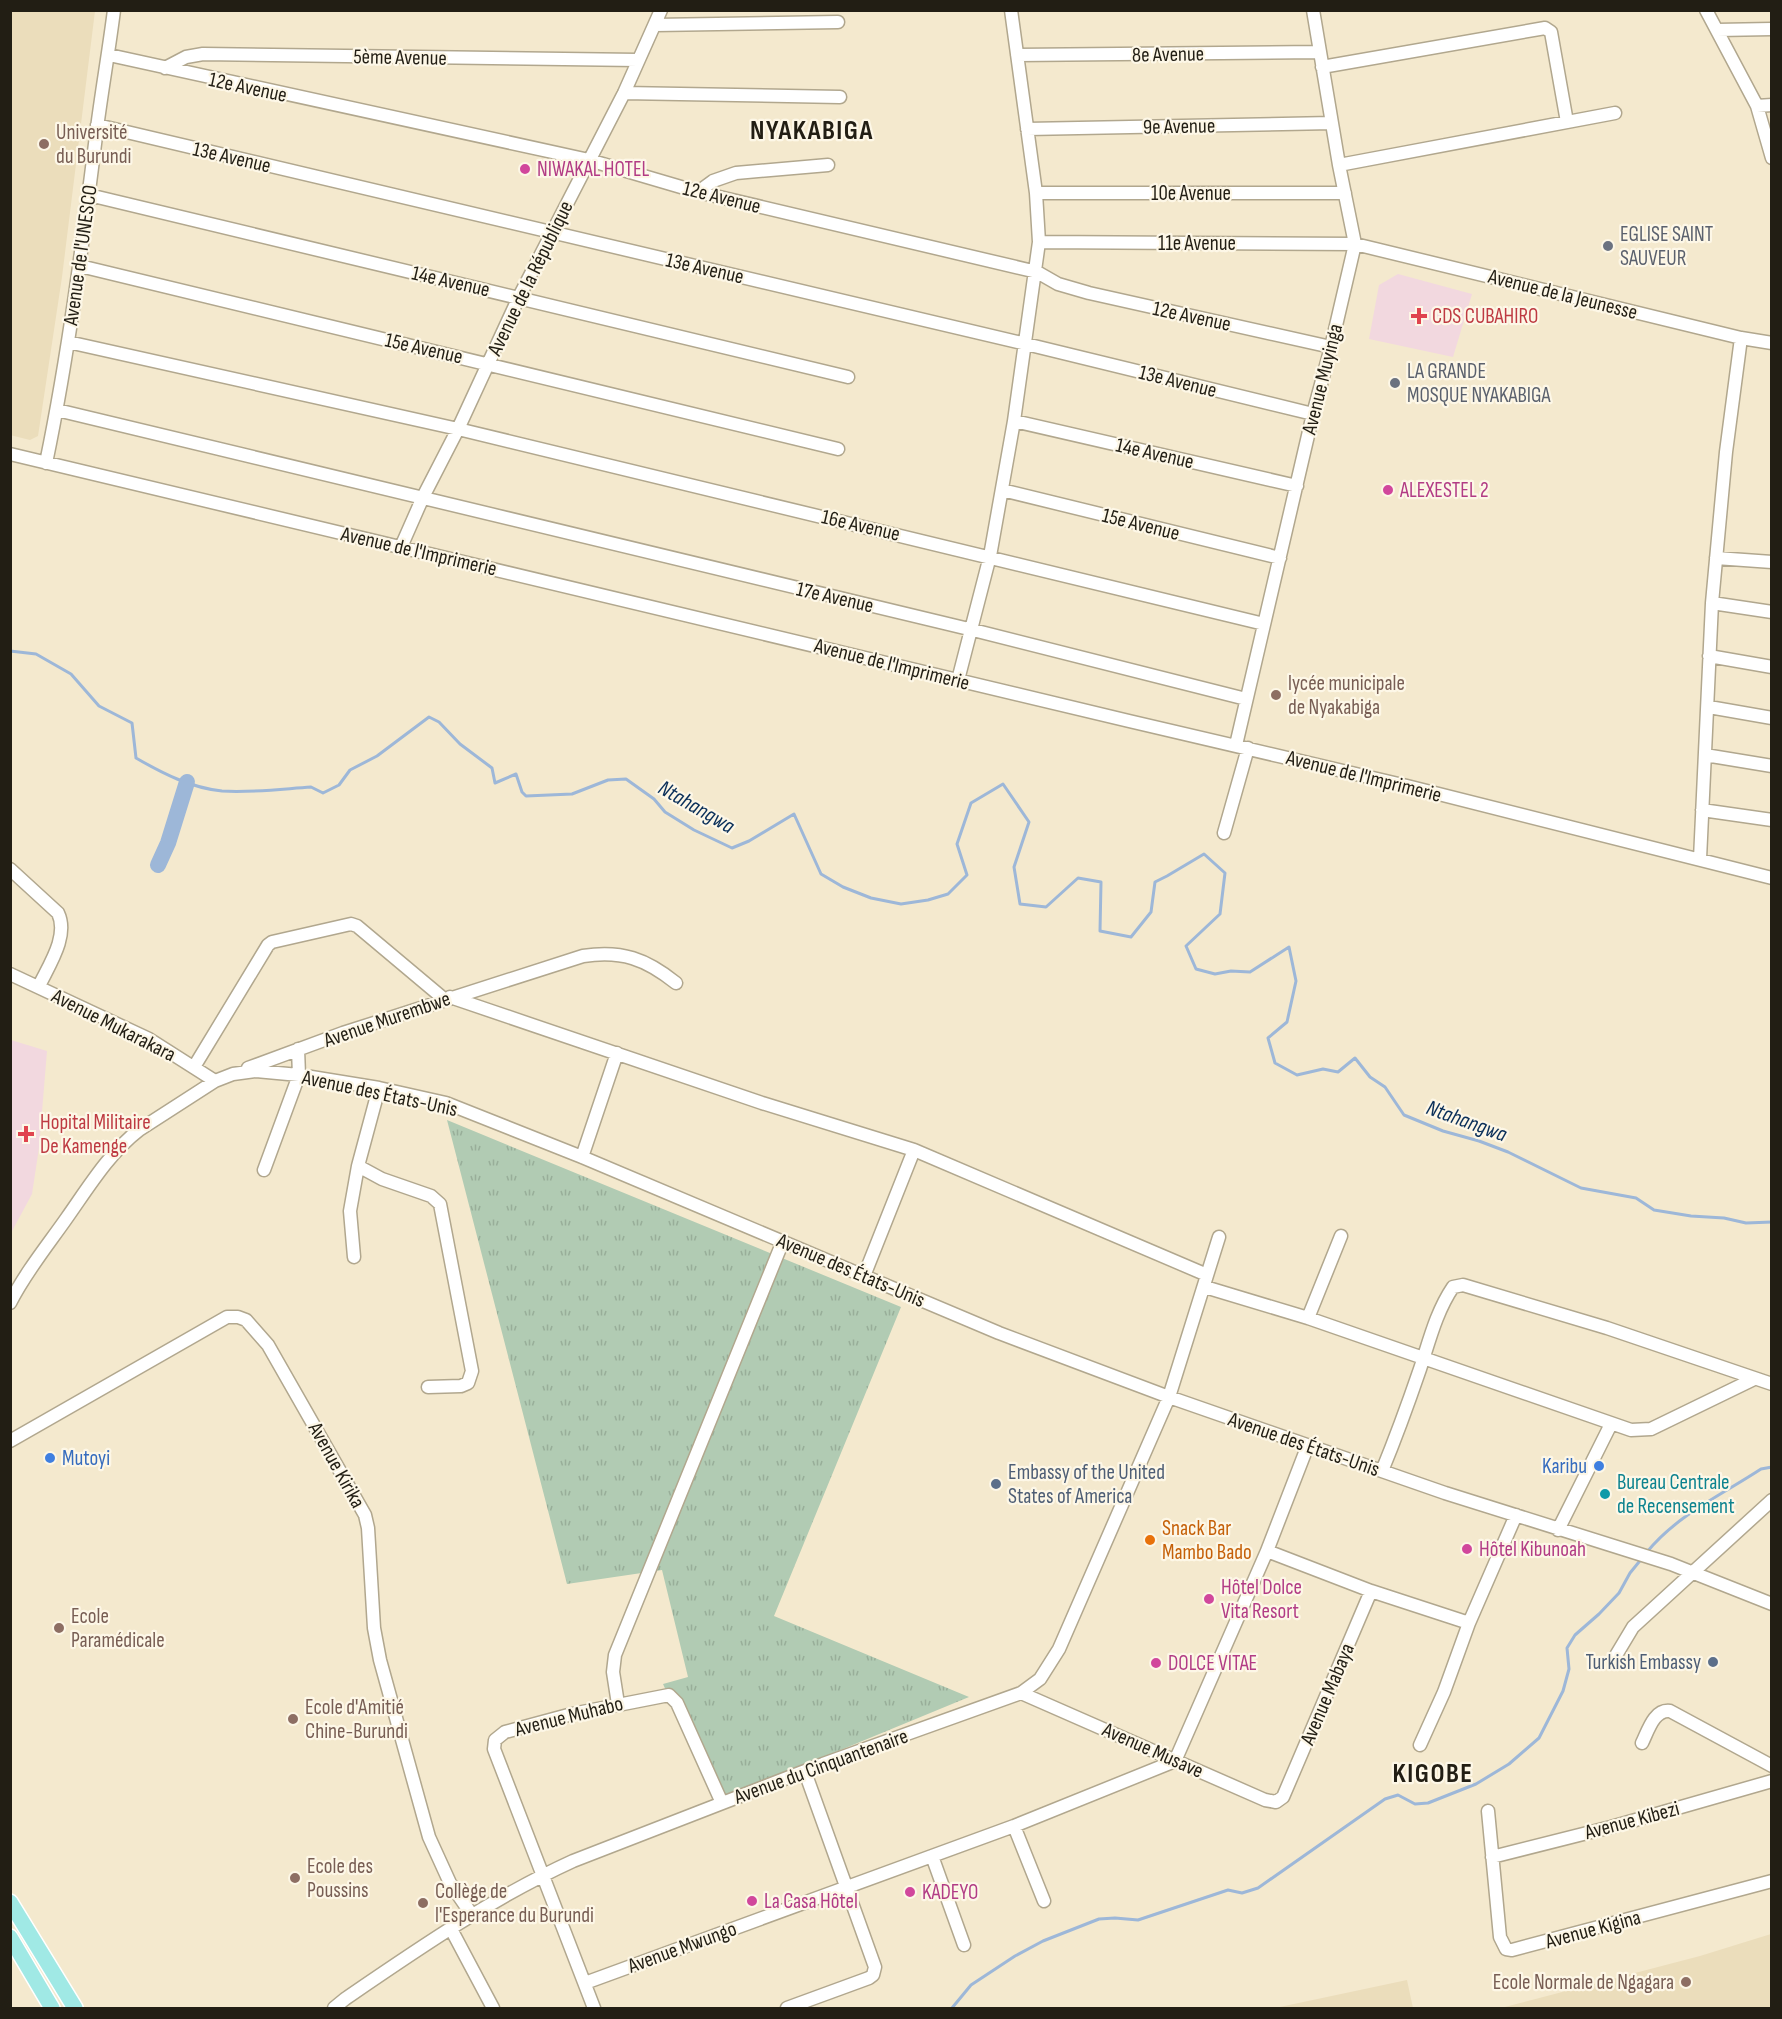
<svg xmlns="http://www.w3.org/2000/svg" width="1782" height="2019" font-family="'Sofia Sans Condensed',sans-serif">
	<defs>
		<pattern id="grass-tufts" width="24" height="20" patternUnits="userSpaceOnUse" patternTransform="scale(1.5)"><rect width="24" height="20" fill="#b1cbb3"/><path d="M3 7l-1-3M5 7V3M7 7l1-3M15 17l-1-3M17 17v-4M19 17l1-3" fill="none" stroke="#98ae99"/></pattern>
	</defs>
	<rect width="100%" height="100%" fill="#f4e9ce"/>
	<!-- built -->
	<path fill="#ebddbb" d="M 11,10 L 95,11 L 62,277 L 38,436 L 30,440 L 10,435 Z
		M 1771,1934 L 1771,2008 L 1501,2008 L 1700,1956 Z
		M 1407,1980 L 1413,2008 L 1275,2008 Z"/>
	<!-- medical -->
	<path fill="#f2d8df" d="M 1398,274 L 1472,294 L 1453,357 L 1369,339 L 1379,285 Z
		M 11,1040 L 47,1051 L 39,1148 L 32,1194 L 11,1233 Z"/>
	<!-- grass -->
	<path fill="url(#grass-tufts)" d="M 447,1120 L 901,1307 L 774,1616 L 969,1697 L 717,1801 L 663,1684 L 688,1677 L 662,1570 L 567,1584 Z"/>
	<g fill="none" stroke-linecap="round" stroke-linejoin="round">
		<!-- stream -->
		<path stroke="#9db7d8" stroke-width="3" d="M 10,651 L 36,654 L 71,674 L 99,706 L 132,723 L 136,758 C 162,773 191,788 222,791 C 251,793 282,789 311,787 L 323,793 L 339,785 L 350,770 L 377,756 L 429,717 L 439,722 L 460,744 L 492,768 L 495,783 L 516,774 L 522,792 L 526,796 L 572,794 L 608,780 L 626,779 L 654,799 L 665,812 L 694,830 L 732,848 L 749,841 L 794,814 L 821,874 L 843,887 L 871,898 L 901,904 L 928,900 L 948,894 L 967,875 L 957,844 L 971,803 L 1003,784 L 1029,822 L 1014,867 L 1020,904 L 1046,907 L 1078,878 L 1101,882 L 1100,931 L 1131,937 L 1151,912 L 1155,882 L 1167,876 L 1204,854 L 1225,873 L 1220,914 L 1186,946 L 1196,969 L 1215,974 L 1231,971 L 1250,972 L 1289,947 L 1296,981 L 1287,1022 L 1268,1038 L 1275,1063 L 1297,1075 L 1323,1069 L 1338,1072 L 1355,1058 L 1370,1077 L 1385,1087 L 1404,1115 L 1443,1131 L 1479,1141 L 1508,1152 L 1581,1188 L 1636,1198 L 1654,1210 L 1691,1216 L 1724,1218 L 1746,1223 L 1772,1222
			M 1647,1552 C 1677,1515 1723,1494 1761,1469 L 1772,1467
			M 952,2008 L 971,1985 L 1015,1956 L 1043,1941 L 1099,1919 L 1115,1918 L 1138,1920 L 1228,1890 L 1242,1893 L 1258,1888 L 1385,1799 L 1398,1795 L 1415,1804 L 1428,1803 L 1476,1784 L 1509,1764 L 1539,1738 L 1563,1691 L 1569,1669 L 1567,1648 L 1575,1635 L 1599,1614 L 1619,1593 L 1630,1573 L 1643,1557"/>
		<!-- river -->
		<path stroke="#9db7d8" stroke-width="16" d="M 158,865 L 168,843 L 187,782"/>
		<defs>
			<path id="minor" d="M 1706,10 L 1757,106 L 1772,158
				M 655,25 L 838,22
				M 1717,30 L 1772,29
				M 109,55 L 589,160 L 698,192 L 1037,272 L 1058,284 L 1089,293 L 1331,347
				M 1017,55 L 1319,52
				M 1322,67 L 1545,28 L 1551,32 L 1567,122
				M 165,68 L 186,57 L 203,54 L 638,60
				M 624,93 L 840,97
				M 1757,106 L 1772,105
				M 97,125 L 1026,344 L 1313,414
				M 1027,129 L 1332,123
				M 1339,165 L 1615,113
				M 698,192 L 713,181 L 736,173 L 828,165
				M 1036,193 L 1345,193
				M 89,195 L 848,377
				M 1039,242 L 1355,244 L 1741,338 L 1772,343
				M 80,266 L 838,449
				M 68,342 L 458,429 L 1264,624
				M 57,410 L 973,630 L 1246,699
				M 1014,421 L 1297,486
				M 10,454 L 1129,721 L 1407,786 L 1772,878
				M 46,463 C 69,352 83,240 97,128 C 102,89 109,50 114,10
				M 1002,490 L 1280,558
				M 401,547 L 423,497 L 458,429 L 519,297 L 624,93 L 661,10
				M 1716,558 L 1772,562
				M 1712,603 L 1772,612
				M 1709,656 L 1772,667
				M 958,680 L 990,556 L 1014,421 L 1039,242 L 1036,193 L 1011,10
				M 1709,707 L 1772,718
				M 1236,745 L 1313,414 L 1331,347 L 1355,244 L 1339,165 L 1313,10
				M 1705,755 L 1772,766
				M 1702,810 L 1772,820
				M 1224,833 L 1248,748
				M 1700,859 L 1712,603 L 1726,452 L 1741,338
				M 10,869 L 58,913 C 69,936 49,965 39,986
				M 10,974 L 149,1039 L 215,1081
				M 450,997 L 762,1103 L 914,1150 L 1207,1275
				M 194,1067 L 268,945 L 272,942 L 351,924 L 357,926 L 444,999
				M 248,1068 L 343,1033 L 583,956 C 622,950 646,959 676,983
				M 379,1088 L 358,1166 L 382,1179 L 431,1196 L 440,1204 L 472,1371 L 468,1383 L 461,1386 L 428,1387
				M 582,1157 L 617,1053
				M 264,1170 L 299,1075 L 298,1049
				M 354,1257 L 350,1211 L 358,1166
				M 864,1276 L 914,1150
				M 1205,1287 L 1308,1318 L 1631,1430 L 1651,1429 L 1754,1379
				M 10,1303 C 25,1273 47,1246 66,1219 C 88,1188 109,1153 139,1130 L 215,1081 L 233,1074 L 256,1071 L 299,1075 L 379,1088 L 446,1103 L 582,1157 L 999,1333 L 1169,1397 L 1445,1493 L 1671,1564 L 1772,1604
				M 1308,1318 L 1341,1236
				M 10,1441 L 227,1317 L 238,1317 L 246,1320 L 268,1345 L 365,1515 L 368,1528 L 374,1628 L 380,1660 L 429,1837 L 450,1883 L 472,1915
				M 1382,1471 C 1396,1437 1408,1404 1420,1369 C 1429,1342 1436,1312 1453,1287 L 1463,1285 L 1607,1328 L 1772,1384
				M 1558,1530 L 1611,1424
				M 1267,1551 L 1371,1591 L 1469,1623
				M 1615,1657 L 1633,1627 L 1772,1500
				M 1021,1693 L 1265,1800 L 1276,1802 L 1283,1797 L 1371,1591
				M 618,1704 L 613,1672 L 615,1655 L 783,1241
				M 1642,1743 C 1648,1731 1654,1709 1670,1711 L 1772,1766
				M 1420,1745 L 1444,1692 L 1469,1623 L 1516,1515
				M 1488,1811 L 1500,1937 L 1506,1949 L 1512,1950 L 1772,1881
				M 1014,1826 L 1044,1901
				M 932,1856 L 964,1945
				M 1492,1857 L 1611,1827 L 1772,1781
				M 451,1929 L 493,2008
				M 585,1983 L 1014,1826 L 1175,1761 L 1267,1551 L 1308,1445
				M 334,2008 L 345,1999 C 418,1949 492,1898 573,1861 L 823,1764 L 1021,1693 L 1040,1679 L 1059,1649 L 1169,1397 L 1219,1237
				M 594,2008 L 494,1749 L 495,1740 L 505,1732 L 572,1714 L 669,1695 L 677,1703 L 722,1803
				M 787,2008 L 869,1978 L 873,1975 L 875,1967 L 805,1772"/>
			<path id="major" d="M 10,1902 L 75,2008
				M 10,1937 L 52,2008"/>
		</defs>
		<!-- minor casing -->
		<use href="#minor" stroke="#b1a78e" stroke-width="15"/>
		<!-- major casing -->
		<use href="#major" stroke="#fff" stroke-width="18"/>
		<!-- minor -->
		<use href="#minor" stroke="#fff" stroke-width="12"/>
		<!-- major -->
		<use href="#major" stroke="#a0e9e5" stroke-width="15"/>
	</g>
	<!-- markers -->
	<g fill="#8d6e63" stroke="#fdf7e7" stroke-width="2">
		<circle cx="44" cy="144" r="6"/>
		<circle cx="1276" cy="695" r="6"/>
		<circle cx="59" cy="1628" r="6"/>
		<circle cx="293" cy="1719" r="6"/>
		<circle cx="295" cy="1878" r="6"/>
		<circle cx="423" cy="1903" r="6"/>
		<circle cx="1686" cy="1982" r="6"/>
	</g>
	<g fill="#d1479c" stroke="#fdf7e7" stroke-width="2">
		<circle cx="525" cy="169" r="6"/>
		<circle cx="1388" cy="490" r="6"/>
		<circle cx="1467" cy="1549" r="6"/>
		<circle cx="1209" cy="1599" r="6"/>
		<circle cx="1156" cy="1663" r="6"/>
		<circle cx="910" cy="1892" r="6"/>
		<circle cx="752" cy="1901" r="6"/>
	</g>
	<g fill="#6b7280" stroke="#fdf7e7" stroke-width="2">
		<circle cx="1608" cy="246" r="6"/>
		<circle cx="1395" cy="383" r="6"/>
	</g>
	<g fill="#e0444e" stroke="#fdf7e7" stroke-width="2">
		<path d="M1416 307h6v6h6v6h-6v6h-6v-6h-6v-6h6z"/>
		<path d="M23 1125h6v6h6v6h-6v6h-6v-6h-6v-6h6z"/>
	</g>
	<g fill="#3f7fe0" stroke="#fdf7e7" stroke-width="2">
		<circle cx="50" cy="1458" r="6"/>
		<circle cx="1599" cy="1466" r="6"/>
	</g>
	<g fill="#5c6f8a" stroke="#fdf7e7" stroke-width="2">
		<circle cx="996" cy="1484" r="6"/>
		<circle cx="1713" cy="1662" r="6"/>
	</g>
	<circle fill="#0f9aa8" stroke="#fdf7e7" stroke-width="2" cx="1605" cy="1494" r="6"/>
	<circle fill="#e8710a" stroke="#fdf7e7" stroke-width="2" cx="1150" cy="1540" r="6"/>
	<g text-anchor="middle" stroke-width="4.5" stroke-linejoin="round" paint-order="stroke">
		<!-- street labels -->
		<g font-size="21" fill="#221e14" stroke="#fdf7e7">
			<text transform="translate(1168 54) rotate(-1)" y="7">8e Avenue</text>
			<text transform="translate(400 57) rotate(1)" y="7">5ème Avenue</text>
			<text transform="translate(248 87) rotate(12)" y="7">12e Avenue</text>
			<text transform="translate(1179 126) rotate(-1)" y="7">9e Avenue</text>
			<text transform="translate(232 157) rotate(13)" y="7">13e Avenue</text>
			<text x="1191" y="200">10e Avenue</text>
			<text transform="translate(722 197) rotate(14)" y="7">12e Avenue</text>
			<text x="1197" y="250">11e Avenue</text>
			<text transform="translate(80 255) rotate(-82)" y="7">Avenue de l'UNESCO</text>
			<text transform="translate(705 268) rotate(13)" y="7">13e Avenue</text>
			<text transform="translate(530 278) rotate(-64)" y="7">Avenue de la République</text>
			<text transform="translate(451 281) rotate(13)" y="7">14e Avenue</text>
			<text transform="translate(1563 294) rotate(14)" y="7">Avenue de la Jeunesse</text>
			<text transform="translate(1192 316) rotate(12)" y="7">12e Avenue</text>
			<text transform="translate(424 348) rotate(13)" y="7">15e Avenue</text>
			<text transform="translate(1322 379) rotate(-76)" y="7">Avenue Muyinga</text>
			<text transform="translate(1178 381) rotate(14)" y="7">13e Avenue</text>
			<text transform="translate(1155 453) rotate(13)" y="7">14e Avenue</text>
			<text transform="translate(1141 524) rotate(14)" y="7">15e Avenue</text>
			<text transform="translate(861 525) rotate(13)" y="7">16e Avenue</text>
			<text transform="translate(419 551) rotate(13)" y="7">Avenue de l'Imprimerie</text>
			<text transform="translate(835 597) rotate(13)" y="7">17e Avenue</text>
			<text transform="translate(892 664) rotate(14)" y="7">Avenue de l'Imprimerie</text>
			<text transform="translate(1364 776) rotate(14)" y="7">Avenue de l'Imprimerie</text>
			<text transform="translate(387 1019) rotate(-19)" y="7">Avenue Murembwe</text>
			<text transform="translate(114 1025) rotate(27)" y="7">Avenue Mukarakara</text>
			<text transform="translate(380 1093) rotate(12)" y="7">Avenue des États-Unis</text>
			<text transform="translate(851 1270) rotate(23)" y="7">Avenue des États-Unis</text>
			<text transform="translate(1304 1444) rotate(19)" y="7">Avenue des États-Unis</text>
			<text transform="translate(337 1465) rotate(61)" y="7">Avenue Kirika</text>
			<text transform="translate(1327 1694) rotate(-67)" y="7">Avenue Mabaya</text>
			<text transform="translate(569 1716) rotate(-14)" y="7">Avenue Muhabo</text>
			<text transform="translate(1153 1750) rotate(24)" y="7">Avenue Musave</text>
			<text transform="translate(821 1766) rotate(-20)" y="7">Avenue du Cinquantenaire</text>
			<text transform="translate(1632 1820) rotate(-15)" y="7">Avenue Kibezi</text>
			<text transform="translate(1593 1929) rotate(-15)" y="7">Avenue Kigina</text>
			<text transform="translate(682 1947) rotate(-20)" y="7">Avenue Mwungo</text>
		</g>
		<!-- education labels -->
		<g font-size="21" fill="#785e54" stroke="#fdf7e7" text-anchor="start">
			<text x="56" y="139">Université<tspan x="56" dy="24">du Burundi</tspan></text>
			<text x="1288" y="690">lycée municipale<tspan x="1288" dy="24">de Nyakabiga</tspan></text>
			<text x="71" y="1623">Ecole<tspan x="71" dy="24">Paramédicale</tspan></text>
			<text x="305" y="1714">Ecole d'Amitié<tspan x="305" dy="24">Chine-Burundi</tspan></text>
			<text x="307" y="1873">Ecole des<tspan x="307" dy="24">Poussins</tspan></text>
			<text x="435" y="1898">Collège de<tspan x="435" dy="24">l'Esperance du Burundi</tspan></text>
			<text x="1674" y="1989" text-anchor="end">Ecole Normale de Ngagara</text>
		</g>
		<!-- hotel labels -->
		<g font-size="21" fill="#b23c85" stroke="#fdf7e7" text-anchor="start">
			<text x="537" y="176">NIWAKAL HOTEL</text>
			<text x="1400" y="497">ALEXESTEL 2</text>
			<text x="1479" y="1556">Hôtel Kibunoah</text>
			<text x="1221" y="1594">Hôtel Dolce<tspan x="1221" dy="24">Vita Resort</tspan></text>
			<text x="1168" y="1670">DOLCE VITAE</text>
			<text x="922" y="1899">KADEYO</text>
			<text x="764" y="1908">La Casa Hôtel</text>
		</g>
		<!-- worship labels -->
		<g font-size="21" fill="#5b616d" stroke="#fdf7e7" text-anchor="start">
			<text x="1620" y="241">EGLISE SAINT<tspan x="1620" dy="24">SAUVEUR</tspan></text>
			<text x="1407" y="378">LA GRANDE<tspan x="1407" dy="24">MOSQUE NYAKABIGA</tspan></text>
		</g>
		<!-- health labels -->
		<g font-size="21" fill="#be3a42" stroke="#fdf7e7" text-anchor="start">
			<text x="1432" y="323">CDS CUBAHIRO</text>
			<text x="40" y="1129">Hopital Militaire<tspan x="40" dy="24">De Kamenge</tspan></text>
		</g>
		<!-- shop labels -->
		<g font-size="21" fill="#366cbe" stroke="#fdf7e7" text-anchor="start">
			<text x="62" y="1465">Mutoyi</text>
			<text x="1587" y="1473" text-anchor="end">Karibu</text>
		</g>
		<!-- service labels -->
		<g font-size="21" fill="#4e5e75" stroke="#fdf7e7" text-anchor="start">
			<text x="1008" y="1479">Embassy of the United<tspan x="1008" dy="24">States of America</tspan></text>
			<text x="1701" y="1669" text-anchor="end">Turkish Embassy</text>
		</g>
		<!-- culture labels -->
		<g font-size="21" fill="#0d838f" stroke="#fdf7e7" text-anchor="start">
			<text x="1617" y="1489">Bureau Centrale<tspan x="1617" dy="24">de Recensement</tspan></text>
		</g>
		<!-- food labels -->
		<g font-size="21" fill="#c56008" stroke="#fdf7e7" text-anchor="start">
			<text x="1162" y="1535">Snack Bar<tspan x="1162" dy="24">Mambo Bado</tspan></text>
		</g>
		<!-- water labels -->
		<g font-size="22" font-style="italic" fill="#0a2f59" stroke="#fdf7e7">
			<text transform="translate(697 806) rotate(30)" y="8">Ntahangwa</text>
			<text transform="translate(1467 1120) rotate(20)" y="8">Ntahangwa</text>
		</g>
		<!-- district labels -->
		<g font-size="27" font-weight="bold" letter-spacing="1.5" fill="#221e14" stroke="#fdf7e7">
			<text x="812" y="139">NYAKABIGA</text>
			<text x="1433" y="1782">KIGOBE</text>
		</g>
	</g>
	<!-- border -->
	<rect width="1782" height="2019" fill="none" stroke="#221e14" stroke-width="24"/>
</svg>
